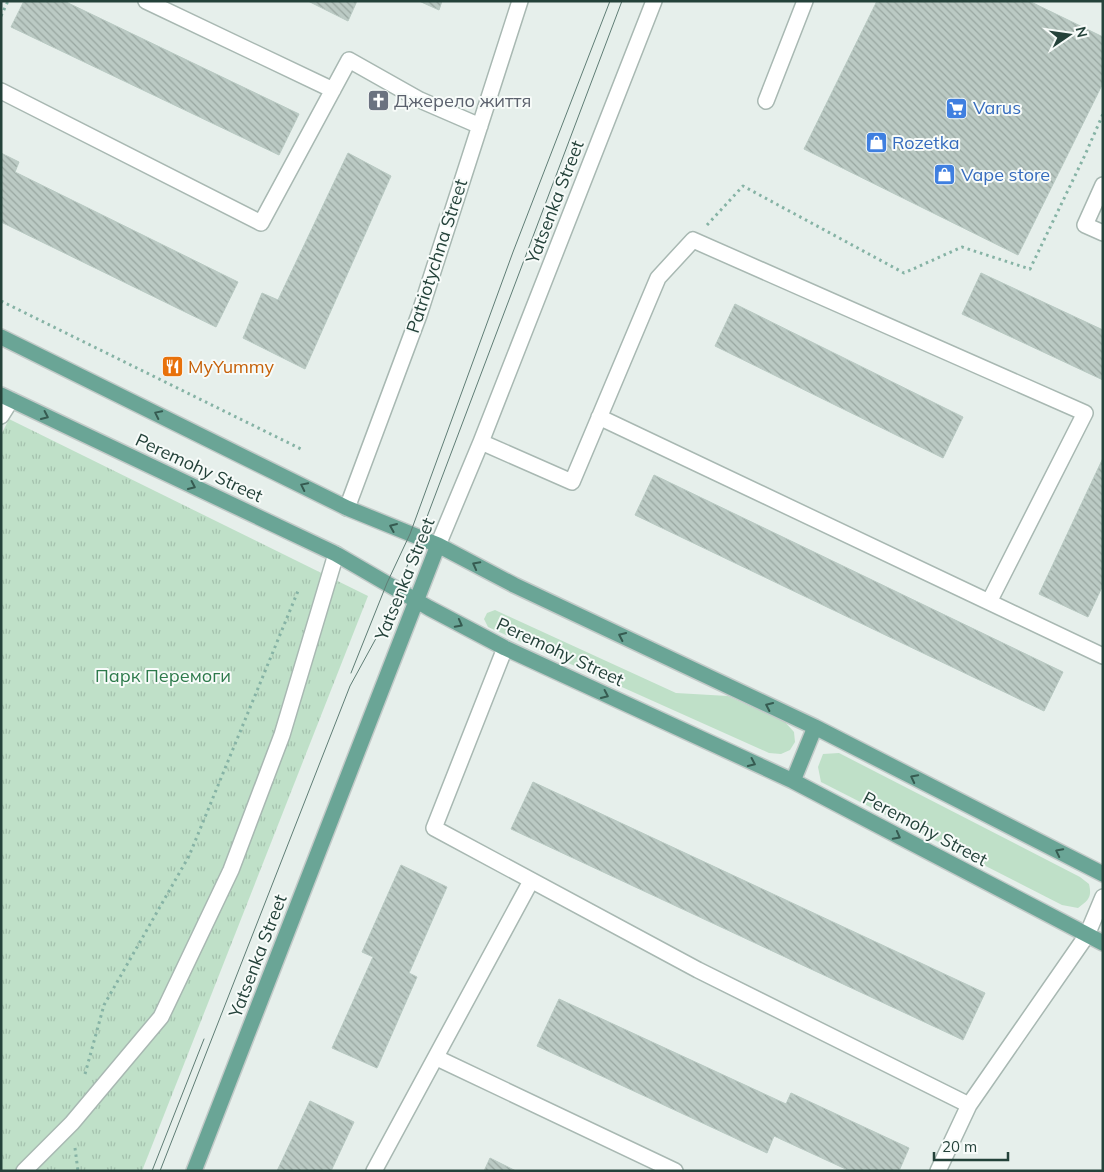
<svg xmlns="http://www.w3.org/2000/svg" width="1104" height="1172" font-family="Mulish,sans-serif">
	<defs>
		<pattern id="park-tufts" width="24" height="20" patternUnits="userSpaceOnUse" patternTransform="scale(1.25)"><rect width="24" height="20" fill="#bfe0c8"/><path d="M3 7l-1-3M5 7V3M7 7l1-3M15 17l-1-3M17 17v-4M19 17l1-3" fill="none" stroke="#a4c1ad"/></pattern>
		<pattern id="building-back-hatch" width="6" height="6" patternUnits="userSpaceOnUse" patternTransform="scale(1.25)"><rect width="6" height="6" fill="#bbcac4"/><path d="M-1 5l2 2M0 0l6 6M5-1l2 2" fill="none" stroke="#98a6a0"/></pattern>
	</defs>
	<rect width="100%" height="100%" fill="#e6efeb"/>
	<!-- green -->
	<path fill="#bfe0c8" d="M 495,610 L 676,693 L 728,696 L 785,722 L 794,732 L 795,742 L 790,750 L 781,754 L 769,753 L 488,627 L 484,619 L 487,613 Z
		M 839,753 L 1080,877 L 1089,884 C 1092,897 1089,900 1078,908 L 1062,905 L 821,782 L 818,767 L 823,754 Z"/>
	<!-- park -->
	<path fill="url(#park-tufts)" d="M 9,419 L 368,596 L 142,1171 L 1,1171 L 1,435 Z"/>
	<!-- building -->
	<path fill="url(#building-back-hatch)" stroke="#b8c9c2" d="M 24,1 L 64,1 L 299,114 L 279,155 L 11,27 Z
		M 308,1 L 357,1 L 348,21 Z
		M 419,1 L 442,1 L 439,10 Z
		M 877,1 L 1029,1 L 1103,37 L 1103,83 L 1018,255 L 804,149 Z
		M 1,153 L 19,162 L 15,172 L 238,282 L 216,327 L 1,222 Z
		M 348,153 L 391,176 L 305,369 L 243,338 L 262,293 L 278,300 Z
		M 981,273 L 1103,330 L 1103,380 L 962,314 Z
		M 735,304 L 963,417 L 943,458 L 715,346 Z
		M 1103,458 L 1103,585 L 1088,617 L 1039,594 Z
		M 654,475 L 1063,672 L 1044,711 L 635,515 Z
		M 533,782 L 985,993 L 963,1040 L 511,829 Z
		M 401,865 L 447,887 L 409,973 L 417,977 L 377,1068 L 332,1048 L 373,957 L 362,952 Z
		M 559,999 L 786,1104 L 791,1093 L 909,1148 L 899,1171 L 850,1171 L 774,1136 L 767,1153 L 537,1046 Z
		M 310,1101 L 354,1122 L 331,1171 L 277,1171 Z
		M 490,1158 L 516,1171 L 484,1171 Z"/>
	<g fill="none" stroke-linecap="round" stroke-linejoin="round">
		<defs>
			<path id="minor" d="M 146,1 L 333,90
				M 1,91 L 261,223 L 349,60 L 420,100 L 480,126
				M 766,101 L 805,1
				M 1103,185 L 1085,225 L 1103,233
				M 1,416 L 11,400
				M 599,417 L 989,602
				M 481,442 L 572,482 L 658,278 L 693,240 L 1085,413 L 989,602 L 1103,656
				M 347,508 L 419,315 L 520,1
				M 438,545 L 481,442 L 654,1
				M 505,648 L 434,828 L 698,970 L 969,1105
				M 437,1058 L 675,1171
				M 24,1171 L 72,1123 L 161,1017 L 231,870 L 282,735 L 336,554
				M 374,1171 L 531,881
				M 938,1171 L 969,1105 L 1087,935 L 1103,897"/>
			<path id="major" d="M 1,337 L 347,508 L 438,545 L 514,585 L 815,727 L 1103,874
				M 1,395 L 336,554 L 429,608 L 505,648 L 793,781 L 1103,943
				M 793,781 L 815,727
				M 194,1171 L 438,545"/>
		</defs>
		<!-- minor casing -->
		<use href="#minor" stroke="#a8b8b2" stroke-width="18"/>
		<!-- major casing -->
		<use href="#major" stroke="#c2cac8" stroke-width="18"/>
		<!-- path -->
		<path stroke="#86b3a5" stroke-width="3" stroke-dasharray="2.5 4" stroke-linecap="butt" d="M 1,16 L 8,1
			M 707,225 L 743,186 L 904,273 L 962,247 L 1030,269 L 1085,155 L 1103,114
			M 1,301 L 303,450
			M 85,1074 L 104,1005 L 189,856 L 298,591
			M 75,1148 L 78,1171"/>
		<!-- minor -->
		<use href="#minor" stroke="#fff" stroke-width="15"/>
		<!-- major -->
		<use href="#major" stroke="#6aa596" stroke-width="15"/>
		<!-- tram -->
		<path stroke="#5f7d75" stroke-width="1" d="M 351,673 L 387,583 L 410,534 L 513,252 L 610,1
			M 152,1171 L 204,1039
			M 160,1171 L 350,686 L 380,631 L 419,538 L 622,1"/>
	</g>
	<!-- one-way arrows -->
	<defs><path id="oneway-chevron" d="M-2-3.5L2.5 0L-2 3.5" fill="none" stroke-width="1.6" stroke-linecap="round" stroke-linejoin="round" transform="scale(1.25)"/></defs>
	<g stroke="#365b51">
		<use href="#oneway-chevron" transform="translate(158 414) rotate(-154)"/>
		<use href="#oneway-chevron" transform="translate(45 416) rotate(25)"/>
		<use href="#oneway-chevron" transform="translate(192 486) rotate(25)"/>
		<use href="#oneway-chevron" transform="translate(304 486) rotate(-154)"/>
		<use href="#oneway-chevron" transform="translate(393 527) rotate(-157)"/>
		<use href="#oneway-chevron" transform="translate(476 565) rotate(-152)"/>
		<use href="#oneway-chevron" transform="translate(459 624) rotate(28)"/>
		<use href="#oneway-chevron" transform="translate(622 636) rotate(-155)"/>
		<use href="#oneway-chevron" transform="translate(605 695) rotate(25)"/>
		<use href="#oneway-chevron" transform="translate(769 706) rotate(-155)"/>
		<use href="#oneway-chevron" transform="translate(752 763) rotate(25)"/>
		<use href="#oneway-chevron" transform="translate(914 778) rotate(-153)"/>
		<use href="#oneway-chevron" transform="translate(897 836) rotate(28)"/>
		<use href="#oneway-chevron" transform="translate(1059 852) rotate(-153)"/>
	</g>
	<!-- icons -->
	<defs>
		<symbol id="church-square" viewBox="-11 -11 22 22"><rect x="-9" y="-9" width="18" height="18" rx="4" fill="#6b7280" stroke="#f7fbf9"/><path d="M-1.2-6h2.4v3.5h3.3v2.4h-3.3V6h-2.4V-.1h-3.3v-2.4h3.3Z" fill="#fff"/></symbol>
		<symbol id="supermarket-square" viewBox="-11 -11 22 22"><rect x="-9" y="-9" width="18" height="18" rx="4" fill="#3f7fe0" stroke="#f7fbf9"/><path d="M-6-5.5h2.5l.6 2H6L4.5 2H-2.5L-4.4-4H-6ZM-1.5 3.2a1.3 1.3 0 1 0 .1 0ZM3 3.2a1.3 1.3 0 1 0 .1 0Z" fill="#fff"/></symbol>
		<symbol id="shop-square" viewBox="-11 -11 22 22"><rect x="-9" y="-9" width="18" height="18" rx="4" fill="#3f7fe0" stroke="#f7fbf9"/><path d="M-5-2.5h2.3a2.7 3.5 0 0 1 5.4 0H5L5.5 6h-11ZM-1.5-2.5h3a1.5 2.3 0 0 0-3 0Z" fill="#fff"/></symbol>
		<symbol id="restaurant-square" viewBox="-11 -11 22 22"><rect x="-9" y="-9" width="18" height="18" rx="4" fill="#e8710a" stroke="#f7fbf9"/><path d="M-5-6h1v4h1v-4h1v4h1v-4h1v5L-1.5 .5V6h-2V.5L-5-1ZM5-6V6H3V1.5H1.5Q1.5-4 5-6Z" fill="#fff"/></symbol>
	</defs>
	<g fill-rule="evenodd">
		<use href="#church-square" x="366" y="88" width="25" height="25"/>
		<use href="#supermarket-square" x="944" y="96" width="25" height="25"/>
		<use href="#shop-square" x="864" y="130" width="25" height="25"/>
		<use href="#shop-square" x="932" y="162" width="25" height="25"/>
		<use href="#restaurant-square" x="160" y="354" width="25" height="25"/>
	</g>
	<g text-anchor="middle" stroke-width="4" stroke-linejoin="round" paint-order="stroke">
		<!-- worship labels -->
		<g font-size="18" fill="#5b616d" stroke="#f7fbf9" text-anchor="start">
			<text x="394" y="107">Джерело життя</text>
		</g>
		<!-- shop labels -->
		<g font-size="18" fill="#366cbe" stroke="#f7fbf9" text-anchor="start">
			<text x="973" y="114">Varus</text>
			<text x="892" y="149">Rozetka</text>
			<text x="961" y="181">Vape store</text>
		</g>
		<!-- street labels -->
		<g font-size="18" fill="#24423a" stroke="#f7fbf9">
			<text transform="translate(555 202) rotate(-69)" y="6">Yatsenka Street</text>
			<text transform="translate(437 256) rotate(-72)" y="6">Patriotychna Street</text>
			<text transform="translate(199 468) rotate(25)" y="6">Peremohy Street</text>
			<text transform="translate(405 579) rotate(-68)" y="6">Yatsenka Street</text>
			<text transform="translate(560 652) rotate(25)" y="6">Peremohy Street</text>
			<text transform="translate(925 829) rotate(28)" y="6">Peremohy Street</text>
			<text transform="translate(258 956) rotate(-69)" y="6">Yatsenka Street</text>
		</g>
		<!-- food labels -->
		<g font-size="18" fill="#c56008" stroke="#f7fbf9" text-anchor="start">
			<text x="188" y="373">MyYummy</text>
		</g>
		<!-- park labels -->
		<g font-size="18" fill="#2d7a4b" stroke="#f7fbf9">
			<text x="163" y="682">Парк Перемоги</text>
		</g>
	</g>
	<!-- border -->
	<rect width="1104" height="1172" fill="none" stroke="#24423a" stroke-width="5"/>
	<!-- north arrow -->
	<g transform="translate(1069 35) rotate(77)" stroke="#f7fbf9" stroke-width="4" paint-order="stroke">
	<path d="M0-4L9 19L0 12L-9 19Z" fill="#24423a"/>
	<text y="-8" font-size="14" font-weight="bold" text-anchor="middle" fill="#24423a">N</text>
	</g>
	<!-- scale -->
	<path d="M934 1152v8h74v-8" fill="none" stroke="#24423a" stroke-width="2.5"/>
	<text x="942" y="1152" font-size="15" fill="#24423a" stroke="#f7fbf9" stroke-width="4" paint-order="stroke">20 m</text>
</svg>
